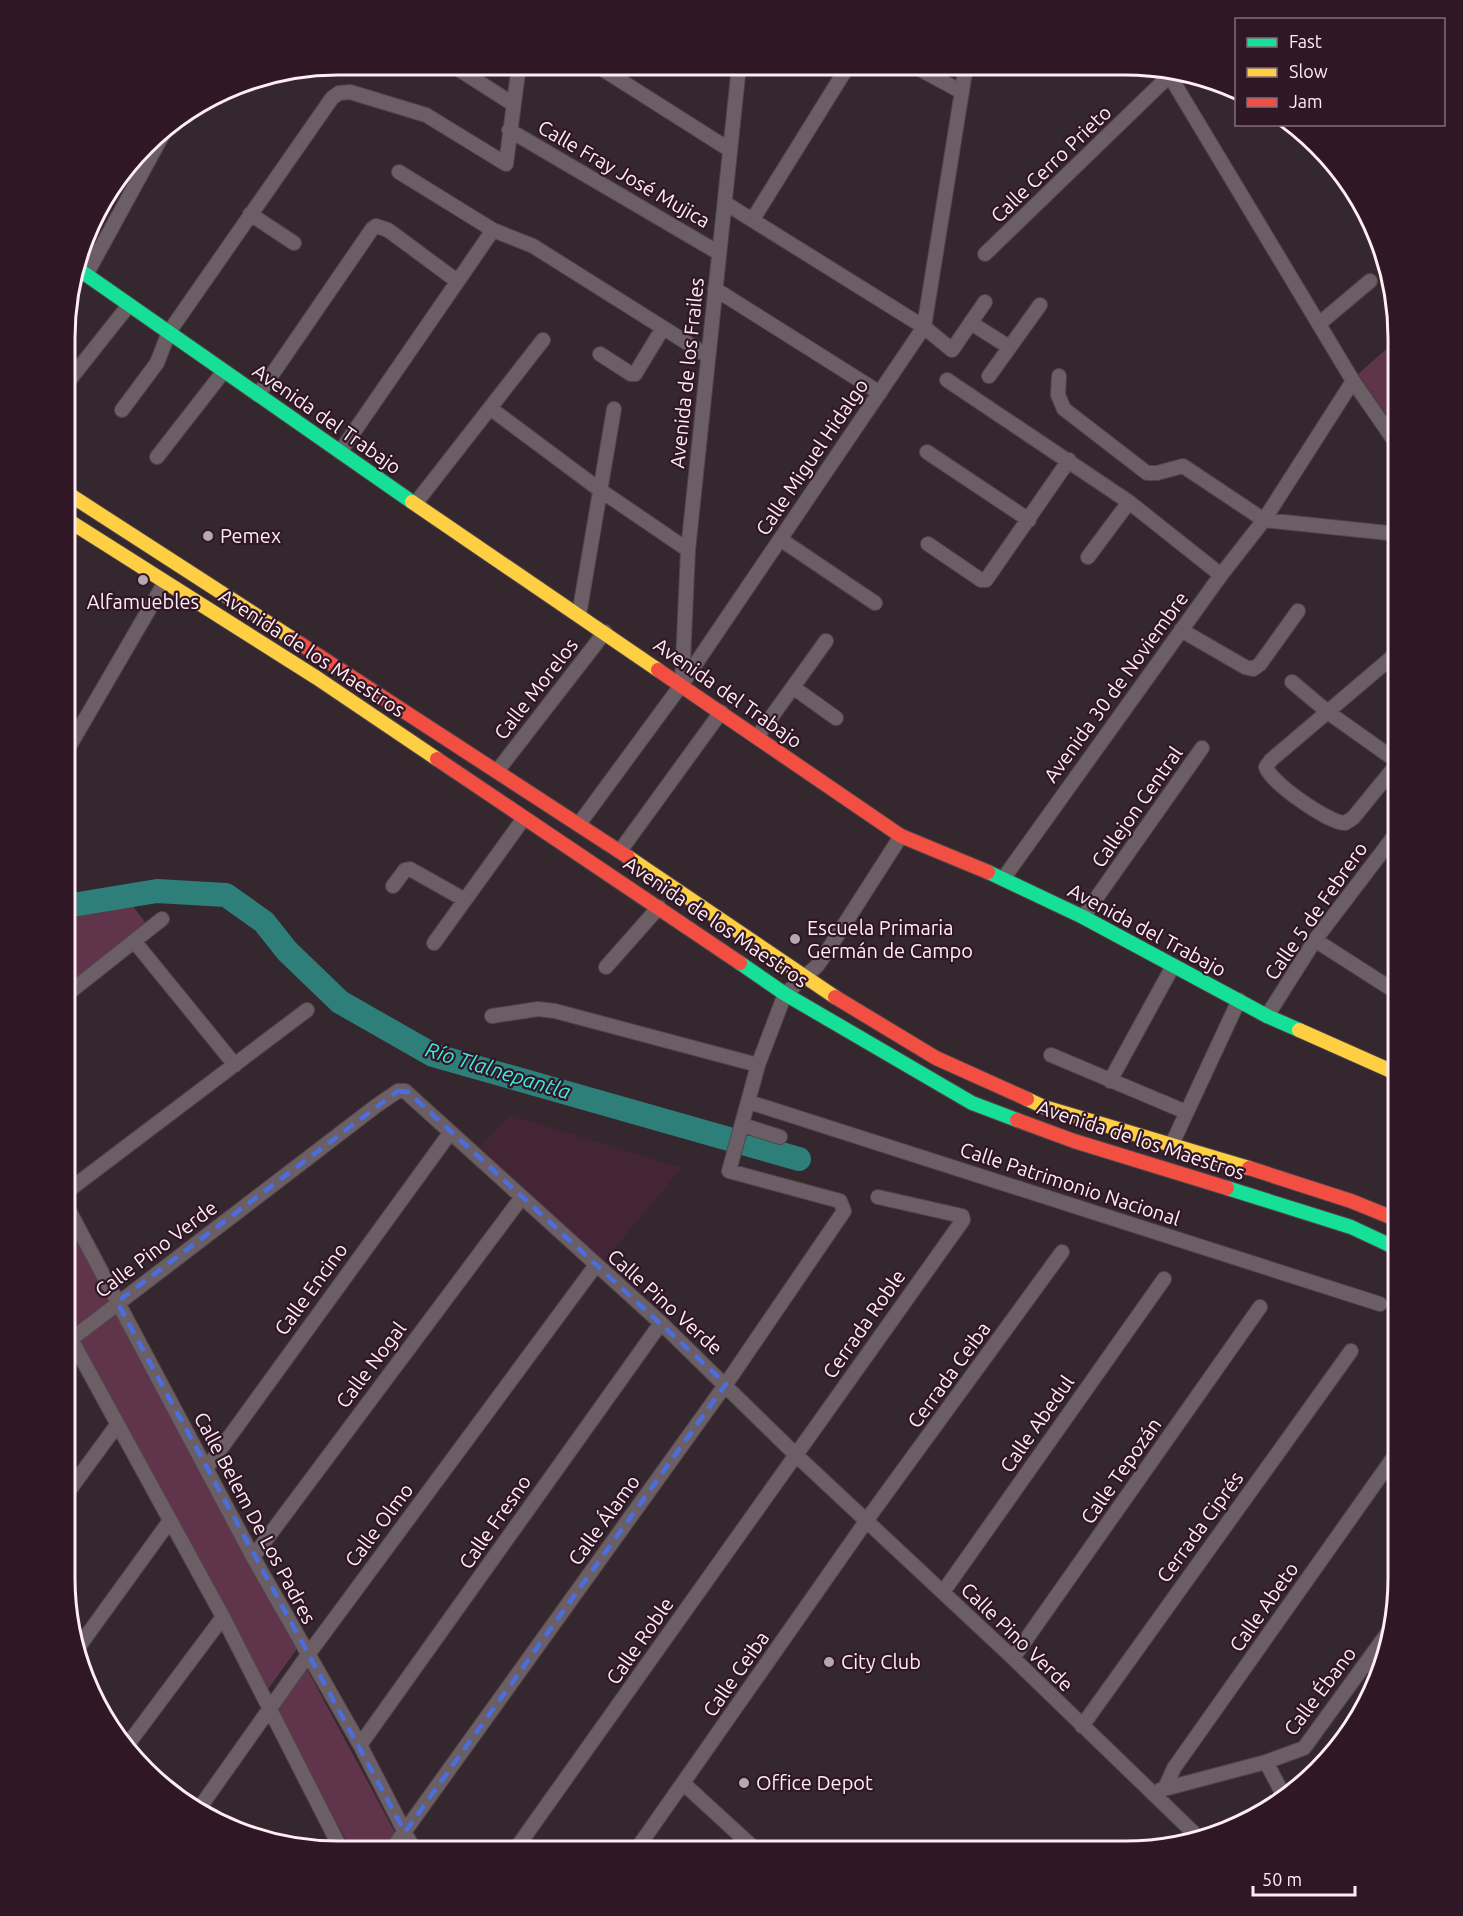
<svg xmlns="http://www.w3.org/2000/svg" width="1463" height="1916" font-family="Ubuntu,sans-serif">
	<rect width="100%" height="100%" fill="#35272e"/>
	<!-- built -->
	<path fill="#442536" d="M 510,1115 L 682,1168 L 601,1265 L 480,1147 Z"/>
	<!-- green -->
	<path fill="#60354c" d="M 1398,339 L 1398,432 L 1358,374 Z
		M 132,905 L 148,926 L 66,990 L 66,918 Z
		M 65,1218 L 112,1303 L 72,1332 L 65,1319 Z
		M 116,1313 L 297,1649 L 265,1693 L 77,1342 Z
		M 307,1669 L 391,1825 L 403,1849 L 351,1849 L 276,1710 Z"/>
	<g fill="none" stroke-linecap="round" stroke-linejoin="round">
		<!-- river -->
		<path stroke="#2e7f7a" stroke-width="24" d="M 66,906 L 157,891 L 226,895 L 264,922 L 287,951 L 340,1002 L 433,1055 L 799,1159"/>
		<defs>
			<path id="street" d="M 452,65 L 513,104
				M 596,65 L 730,150
				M 914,66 L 962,92
				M 1053,68 L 1055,67
				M 1165,68 L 1353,381 L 1398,446
				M 509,130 L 719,253
				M 399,172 L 493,230 L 533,246 L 708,356
				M 725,203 L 924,327 L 952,350 L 985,302
				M 250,214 L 294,243
				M 753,219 L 848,66
				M 985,254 L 1169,76
				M 86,275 L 167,127
				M 715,289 L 880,393
				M 971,323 L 1009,347
				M 1320,323 L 1370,281
				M 600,354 L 631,374 L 635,374 L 663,328
				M 989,376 L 1040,305
				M 1059,376 L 1058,395 L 1064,409 L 1147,473 L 1157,473 L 1183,466 L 1264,520 L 1398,534
				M 947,380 L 1129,502 L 1221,575
				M 67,383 L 129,305
				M 258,395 L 372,229 L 376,226 L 388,230 L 457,281
				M 490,408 L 600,490 L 688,550
				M 122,410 L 157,363 L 169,332 L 332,98 L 339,93 L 350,92 L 426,115 L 506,164 L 519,65
				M 340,452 L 493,230
				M 927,452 L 1029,520
				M 157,457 L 224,371
				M 415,504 L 543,340
				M 780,539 L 875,603
				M 928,544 L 981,580 L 986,580 L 1069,460
				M 1088,557 L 1129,502
				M 579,615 L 614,409
				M 1181,630 L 1245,667 L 1253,669 L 1260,664 L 1298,611
				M 1292,682 L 1329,713 L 1398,762
				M 682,684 L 688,550 L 739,66
				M 794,688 L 836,718
				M 757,737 L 826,641
				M 66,752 L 165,582
				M 1398,763 L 1353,818 L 1345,823 C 1329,823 1271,783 1266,767 L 1271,760 L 1398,652
				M 498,770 L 605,632
				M 579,824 L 682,684 L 924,327 L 966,66
				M 620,851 L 721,712
				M 1003,879 L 1221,575 L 1264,520 L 1353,381
				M 393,886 L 405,870 L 410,869 L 465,900
				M 1083,917 L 1202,748
				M 1315,940 L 1393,990
				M 134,941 L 235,1065
				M 434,943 L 524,818
				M 606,967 L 659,907
				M 66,995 L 162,919
				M 492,1016 L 538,1009 L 555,1011 L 758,1065
				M 1267,1016 L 1315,940 L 1398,831
				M 1051,1055 L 1186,1112
				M 1110,1081 L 1173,966
				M 749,1102 L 1380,1304
				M 742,1125 L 780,1137
				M 1172,1144 L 1239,1000
				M 65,1193 L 307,1010
				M 65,1203 L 253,1557 L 360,1745 L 414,1850
				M 65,1328 L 223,1617 L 341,1849
				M 65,1344 L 376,1106 L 398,1091 L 405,1091 L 661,1323 L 796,1455 L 1013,1658 L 1196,1835
				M 206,1469 L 450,1133
				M 65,1496 L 117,1425
				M 253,1557 L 522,1197
				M 943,1592 L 1164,1279
				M 80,1645 L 169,1522
				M 1013,1658 L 1260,1307
				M 1082,1726 L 1351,1351
				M 360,1745 L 661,1323
				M 125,1748 L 223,1617
				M 1266,1762 L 1285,1798
				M 683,1783 L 756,1850
				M 1165,1788 L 1174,1768 L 1398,1451
				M 1160,1790 L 1266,1762 L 1304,1748 L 1392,1627
				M 198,1810 L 307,1656 L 596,1265
				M 392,1849 L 726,1384 L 844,1211 L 840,1201 L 729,1171 L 758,1065 L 785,994 L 817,966 L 826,953 L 901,836
				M 515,1850 L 963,1220 L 962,1216 L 878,1197
				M 636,1850 L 874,1510 L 1062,1252"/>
			<path id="fast" d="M 78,269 L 412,502
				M 988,872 L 1083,917 L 1267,1016 L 1299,1030
				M 740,963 L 785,994 L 972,1103 L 1017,1120
				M 1227,1188 L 1351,1227 L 1398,1249"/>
			<path id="slow" d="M 67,493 L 293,639
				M 412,502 L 658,670
				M 66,519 L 317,678 L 437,759
				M 628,857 L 835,997
				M 1299,1030 L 1398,1074
				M 1027,1099 L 1044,1107 L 1249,1168"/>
			<path id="jam" d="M 293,639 L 628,857
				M 658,670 L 901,836 L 988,872
				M 437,759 L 740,963
				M 835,997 L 936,1058 L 1027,1099
				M 1017,1120 L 1074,1141 L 1227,1188
				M 1249,1168 L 1351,1201 L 1398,1220"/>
		</defs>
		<!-- street casing -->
		<use href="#street" stroke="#51454b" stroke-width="16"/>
		<!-- fast casing -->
		<use href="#fast" stroke="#51454b" stroke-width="16"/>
		<!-- slow casing -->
		<use href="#slow" stroke="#51454b" stroke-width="16"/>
		<!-- jam casing -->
		<use href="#jam" stroke="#51454b" stroke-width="16"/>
		<!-- street -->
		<use href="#street" stroke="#6b5f65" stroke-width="14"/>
		<!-- fast -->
		<use href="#fast" stroke="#16e098" stroke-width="14"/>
		<!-- slow -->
		<use href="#slow" stroke="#ffcf43" stroke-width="14"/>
		<!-- jam -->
		<use href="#jam" stroke="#f24e42" stroke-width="14"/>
	</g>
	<!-- marked area -->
	<path fill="none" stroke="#4a6ede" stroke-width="4.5" stroke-dasharray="12 8" stroke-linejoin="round" d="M 398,1091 L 408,1092 L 726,1384 L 405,1832 L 117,1302 Z"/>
	<!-- markers -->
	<g fill="#b8a7af" stroke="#301725" stroke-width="2">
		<circle cx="208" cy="536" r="6"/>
		<circle cx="143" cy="580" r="6"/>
		<circle cx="795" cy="939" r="6"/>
		<circle cx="829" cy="1662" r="6"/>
		<circle cx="744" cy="1783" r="6"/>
	</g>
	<g text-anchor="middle" stroke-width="4.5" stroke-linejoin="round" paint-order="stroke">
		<!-- street labels -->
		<g font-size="20" fill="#ffecf5" stroke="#301725">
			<text transform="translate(1051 164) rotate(-44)" y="7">Calle Cerro Prieto</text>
			<text transform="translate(624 174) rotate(30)" y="7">Calle Fray José Mujica</text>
			<text transform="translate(687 373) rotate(-84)" y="7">Avenida de los Frailes</text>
			<text transform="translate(327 419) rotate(35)" y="7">Avenida del Trabajo</text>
			<text transform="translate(812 457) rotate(-56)" y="7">Calle Miguel Hidalgo</text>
			<text transform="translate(312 653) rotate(33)" y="7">Avenida de los Maestros</text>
			<text transform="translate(1116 687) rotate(-54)" y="7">Avenida 30 de Noviembre</text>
			<text transform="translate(536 689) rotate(-52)" y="7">Calle Morelos</text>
			<text transform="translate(728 693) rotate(35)" y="7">Avenida del Trabajo</text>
			<text transform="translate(1137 807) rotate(-55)" y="7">Callejon Central</text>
			<text transform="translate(1316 911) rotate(-55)" y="7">Calle 5 de Febrero</text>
			<text transform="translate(716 922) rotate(34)" y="7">Avenida de los Maestros</text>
			<text transform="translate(1147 930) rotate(28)" y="7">Avenida del Trabajo</text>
			<text transform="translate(1141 1140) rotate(18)" y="7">Avenida de los Maestros</text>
			<text transform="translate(1070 1184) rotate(18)" y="7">Calle Patrimonio Nacional</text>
			<text transform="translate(156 1249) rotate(-37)" y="7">Calle Pino Verde</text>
			<text transform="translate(311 1289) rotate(-54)" y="7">Calle Encino</text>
			<text transform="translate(665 1302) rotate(42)" y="7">Calle Pino Verde</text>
			<text transform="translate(864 1324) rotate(-55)" y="7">Cerrada Roble</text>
			<text transform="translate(371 1365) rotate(-53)" y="7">Calle Nogal</text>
			<text transform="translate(949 1375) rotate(-54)" y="7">Cerrada Ceiba</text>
			<text transform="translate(1037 1424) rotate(-55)" y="7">Calle Abedul</text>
			<text transform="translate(1121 1471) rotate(-55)" y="7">Calle Tepozán</text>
			<text transform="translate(255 1518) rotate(62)" y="7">Calle Belem De Los Padres</text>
			<text transform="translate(604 1520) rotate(-54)" y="7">Calle Álamo</text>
			<text transform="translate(495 1522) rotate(-55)" y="7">Calle Fresno</text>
			<text transform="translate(379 1525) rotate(-53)" y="7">Calle Olmo</text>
			<text transform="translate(1200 1527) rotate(-54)" y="7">Cerrada Ciprés</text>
			<text transform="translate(1264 1607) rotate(-55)" y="7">Calle Abeto</text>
			<text transform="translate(1017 1637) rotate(44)" y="7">Calle Pino Verde</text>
			<text transform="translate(640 1641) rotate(-55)" y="7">Calle Roble</text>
			<text transform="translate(736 1674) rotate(-55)" y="7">Calle Ceiba</text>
			<text transform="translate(1320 1691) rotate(-53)" y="7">Calle Ébano</text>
		</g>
		<!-- poi labels -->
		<g font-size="20" fill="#ffecf5" stroke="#301725" text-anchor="start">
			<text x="220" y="543">Pemex</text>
			<text x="143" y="609" text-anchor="middle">Alfamuebles</text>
			<text x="807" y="935">Escuela Primaria<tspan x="807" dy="23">Germán de Campo</tspan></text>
			<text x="841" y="1669">City Club</text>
			<text x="756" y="1790">Office Depot</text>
		</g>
		<!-- water labels -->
		<g font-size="21" font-style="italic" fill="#3febe1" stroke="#301725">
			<text transform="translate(498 1071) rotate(17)" y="7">Río Tlalnepantla</text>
		</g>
	</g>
	<!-- crop -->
	<path d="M0 0H1463V1916H0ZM338 75H1125A263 263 0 0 1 1388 338V1578A263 263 0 0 1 1125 1841H338A263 263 0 0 1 75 1578V338A263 263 0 0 1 338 75Z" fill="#301725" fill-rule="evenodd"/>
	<path fill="none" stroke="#ffecf5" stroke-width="3" d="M338 75H1125A263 263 0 0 1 1388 338V1578A263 263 0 0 1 1125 1841H338A263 263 0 0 1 75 1578V338A263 263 0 0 1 338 75Z"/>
	<!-- legend -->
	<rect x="1235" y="18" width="210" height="108" fill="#301725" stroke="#836c78" stroke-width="1.5"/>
	<rect x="1247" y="38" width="30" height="9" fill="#16e098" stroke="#836c78" stroke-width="1.5"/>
	<text x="1289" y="48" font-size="18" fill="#ffecf5">Fast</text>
	<rect x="1247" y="68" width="30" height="9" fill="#ffcf43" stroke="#836c78" stroke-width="1.5"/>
	<text x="1289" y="78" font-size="18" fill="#ffecf5">Slow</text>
	<rect x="1247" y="98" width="30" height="9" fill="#f24e42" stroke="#836c78" stroke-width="1.5"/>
	<text x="1289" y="108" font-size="18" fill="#ffecf5">Jam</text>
	<!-- scale -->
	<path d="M1253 1886v9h102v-9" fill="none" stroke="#ffecf5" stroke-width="3"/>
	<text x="1262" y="1886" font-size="18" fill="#ffecf5" stroke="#301725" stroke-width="4.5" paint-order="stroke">50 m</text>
</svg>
